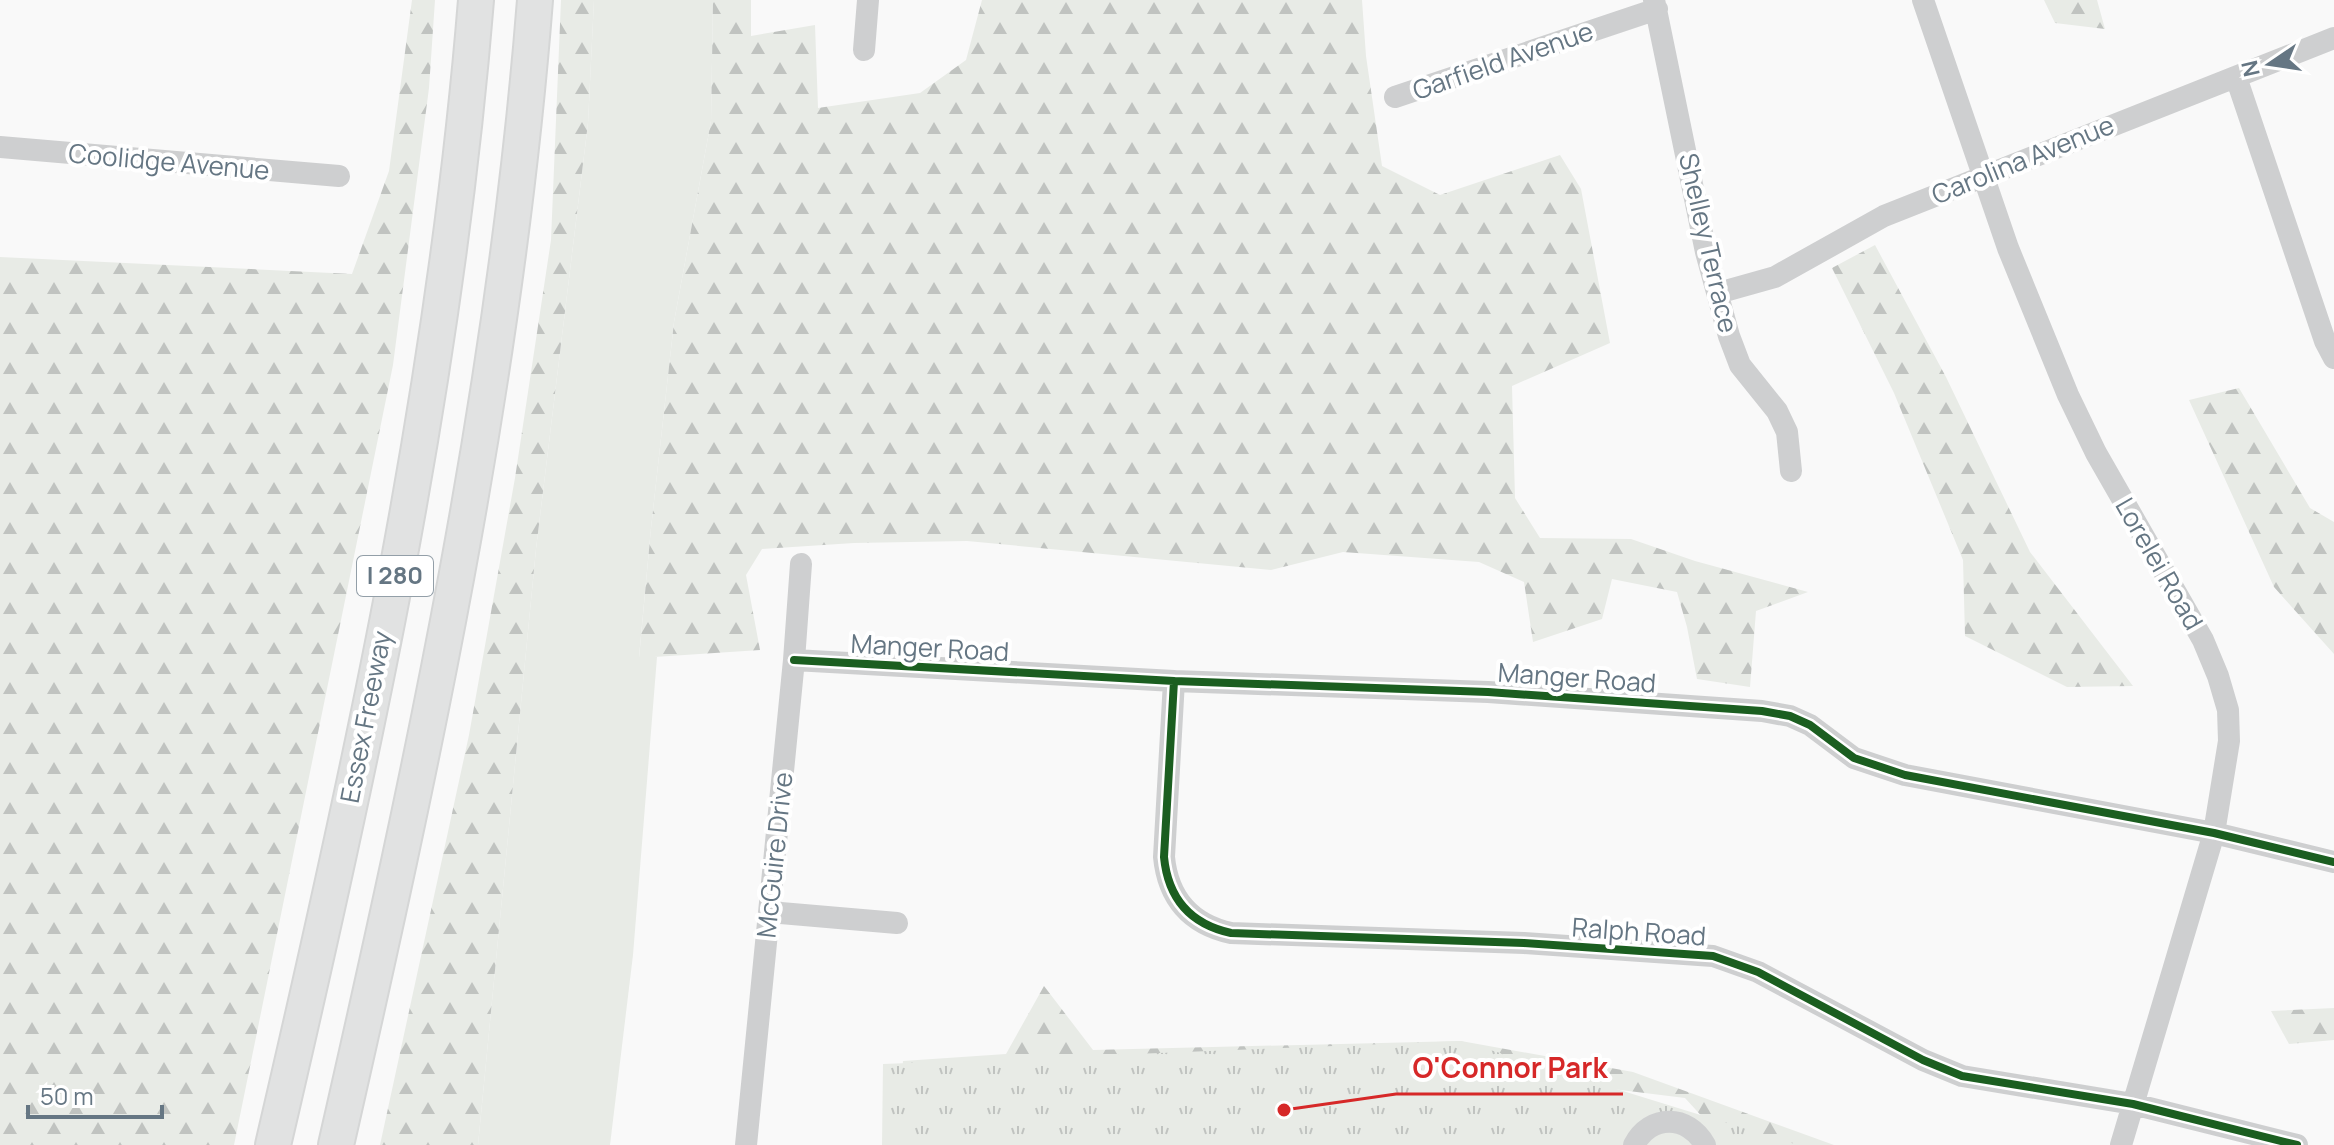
<svg xmlns="http://www.w3.org/2000/svg" width="2334" height="1145" font-family="Manrope,sans-serif">
	<defs>
		<pattern id="forest-firs" width="22" height="20" patternUnits="userSpaceOnUse" patternTransform="scale(2)"><rect width="22" height="20" fill="#e8ebe6"/><path d="M5 1l3.5 6h-7zM16 11l3.5 6h-7z" fill="#c0c3c0"/></pattern>
		<pattern id="park-tufts" width="24" height="20" patternUnits="userSpaceOnUse" patternTransform="scale(2)"><rect width="24" height="20" fill="#e8ebe6"/><path d="M3 7l-1-3M5 7V3M7 7l1-3M15 17l-1-3M17 17v-4M19 17l1-3" fill="none" stroke="#c0c3c0"/></pattern>
	</defs>
	<rect width="100%" height="100%" fill="#f9f9f9"/>
	<!-- grass -->
	<path fill="#e8ebe6" d="M 594,0 L 713,0 L 711,121 L 674,322 L 651,528 L 639,657 L 657,657 L 633,955 L 610,1145 L 478,1145 L 536,549 L 588,123 Z"/>
	<!-- forest -->
	<path fill="url(#forest-firs)" d="M 412,0 L 435,0 L 429,88 L 393,365 L 234,1145 L 0,1145 L 0,257 L 352,274 L 389,171 Z
		M 561,0 L 594,0 L 588,123 L 536,549 L 478,1145 L 380,1145 L 469,735 L 515,478 L 551,240 Z
		M 713,0 L 751,0 L 751,36 L 815,25 L 818,108 L 920,93 L 966,60 L 982,0 L 1362,0 L 1366,56 L 1382,166 L 1440,195 L 1560,155 L 1581,189 L 1610,343 L 1512,386 L 1515,498 L 1540,538 L 1631,539 L 1695,561 L 1808,592 L 1756,611 L 1750,687 L 1697,679 L 1687,627 L 1677,592 L 1612,579 L 1602,619 L 1533,642 L 1524,582 L 1479,562 L 1343,552 L 1271,570 L 967,541 L 854,543 L 762,549 L 746,575 L 760,650 L 639,658 L 651,528 L 674,322 L 711,121 Z
		M 2044,0 L 2097,0 L 2105,29 L 2055,23 Z
		M 1875,245 L 1946,377 L 2030,552 L 2133,686 L 2067,687 L 1965,636 L 1963,560 L 1894,393 L 1832,268 Z
		M 2239,388 L 2310,508 L 2334,522 L 2334,654 L 2274,587 L 2189,400 Z
		M 1044,986 L 1093,1050 L 1461,1041 L 1633,1072 L 1834,1145 L 1728,1145 L 1685,1098 L 1468,1071 L 896,1145 L 903,1061 L 1006,1054 Z
		M 2334,1008 L 2334,1040 L 2289,1044 L 2271,1011 Z"/>
	<!-- park -->
	<path fill="url(#park-tufts)" d="M 1461,1041 L 1798,1145 L 882,1145 L 883,1064 Z"/>
	<g fill="none" stroke-linecap="round" stroke-linejoin="round">
		<defs>
			<path id="highway" d="M 273,1145 C 361,768 445,387 476,0
				M 336,1145 C 422,767 505,387 535,0"/>
		</defs>
		<!-- highway casing -->
		<use href="#highway" stroke="#d5d6d6" stroke-width="38"/>
		<!-- minor -->
		<path stroke="#cecfd0" stroke-width="22" d="M 1654,0 L 1706,252 L 1729,336 L 1740,365 L 1777,411 L 1787,432 L 1791,471
			M 1923,0 L 2008,248 L 2068,395 L 2096,453 L 2203,640 L 2218,676 L 2228,710 L 2229,741 L 2214,833 L 2121,1145
			M 864,50 L 868,0
			M 2236,77 L 2325,341 L 2334,358
			M 1395,97 L 1657,9
			M 0,147 L 339,176
			M 1718,293 L 1775,277 L 1884,216 L 2334,38
			M 794,660 L 1174,681 L 1488,692 L 1762,711 L 1790,716 L 1810,725 L 1854,758 L 1905,775 L 2214,833 L 2334,862
			M 1174,681 L 1164,857 C 1168,898 1190,924 1231,933 L 1524,943 L 1713,956 L 1758,972 L 1923,1060 L 1962,1076 L 2133,1104 L 2297,1145
			M 769,912 L 897,923
			M 746,1145 L 794,660 L 801,564
			M 1634,1145 C 1650,1114 1688,1114 1705,1145"/>
		<!-- highway -->
		<use href="#highway" stroke="#e1e2e2" stroke-width="34"/>
		<defs>
			<path id="cycleway" d="M 794,660 L 1174,681 L 1488,692 L 1762,711 L 1790,716 L 1810,725 L 1854,758 L 1905,775 L 2214,833 L 2334,862
				M 1174,681 L 1164,857 C 1168,898 1190,924 1231,933 L 1524,943 L 1713,956 L 1758,972 L 1923,1060 L 1962,1076 L 2133,1104 L 2297,1145"/>
		</defs>
		<!-- cycleway casing -->
		<use href="#cycleway" stroke="#fff" stroke-width="13"/>
		<!-- cycleway -->
		<use href="#cycleway" stroke="#1b5e20" stroke-width="8"/>
	</g>
	<g text-anchor="middle" stroke-width="8" stroke-linejoin="round" paint-order="stroke">
		<!-- shield labels -->
		<rect fill="#fff" stroke="#939fa8" stroke-width="2" x="357" y="556" width="76" height="40" rx="6"/>
		<g font-size="24" font-weight="bold" fill="#657683">
			<text x="395" y="584">I 280</text>
		</g>
		<!-- street labels -->
		<g font-size="26" fill="#657683" stroke="#fff">
			<text transform="translate(1503 61) rotate(-19)" y="9">Garfield Avenue</text>
			<text transform="translate(2023 160) rotate(-22)" y="9">Carolina Avenue</text>
			<text transform="translate(169 162) rotate(5)" y="9">Coolidge Avenue</text>
			<text transform="translate(1708 243) rotate(77)" y="9">Shelley Terrace</text>
			<text transform="translate(2159 564) rotate(60)" y="9">Lorelei Road</text>
			<text transform="translate(930 648) rotate(3)" y="9">Manger Road</text>
			<text transform="translate(1577 678) rotate(4)" y="9">Manger Road</text>
			<text transform="translate(366 717) rotate(-79)" y="9">Essex Freeway</text>
			<text transform="translate(775 855) rotate(-84)" y="9">McGuire Drive</text>
			<text transform="translate(1639 932) rotate(4)" y="9">Ralph Road</text>
		</g>
	</g>
	<!-- callouts -->
	<path fill="none" stroke="#d62828" stroke-width="3" d="M1284 1110L1396 1094H1623"/>
	<circle fill="#d62828" stroke="#fff" stroke-width="3" cx="1284" cy="1110" r="8"/>
	<g font-size="28" text-anchor="middle" font-weight="bold" fill="#d62828" stroke="#fff" stroke-width="8" stroke-linejoin="round" paint-order="stroke">
		<text x="1510" y="1078">O'Connor Park</text>
	</g>
	<!-- north arrow -->
	<g transform="translate(2270 64) rotate(257)" stroke="#ffffff" stroke-width="6" paint-order="stroke">
	<path d="M0-6L14 30L0 20L-14 30Z" fill="#657683"/>
	<text y="-12" font-size="22" font-weight="bold" text-anchor="middle" fill="#657683">N</text>
	</g>
	<!-- scale -->
	<path d="M28 1105v12h134v-12" fill="none" stroke="#657683" stroke-width="4"/>
	<text x="40" y="1105" font-size="24" fill="#657683" stroke="#ffffff" stroke-width="6" paint-order="stroke">50 m</text>
</svg>
